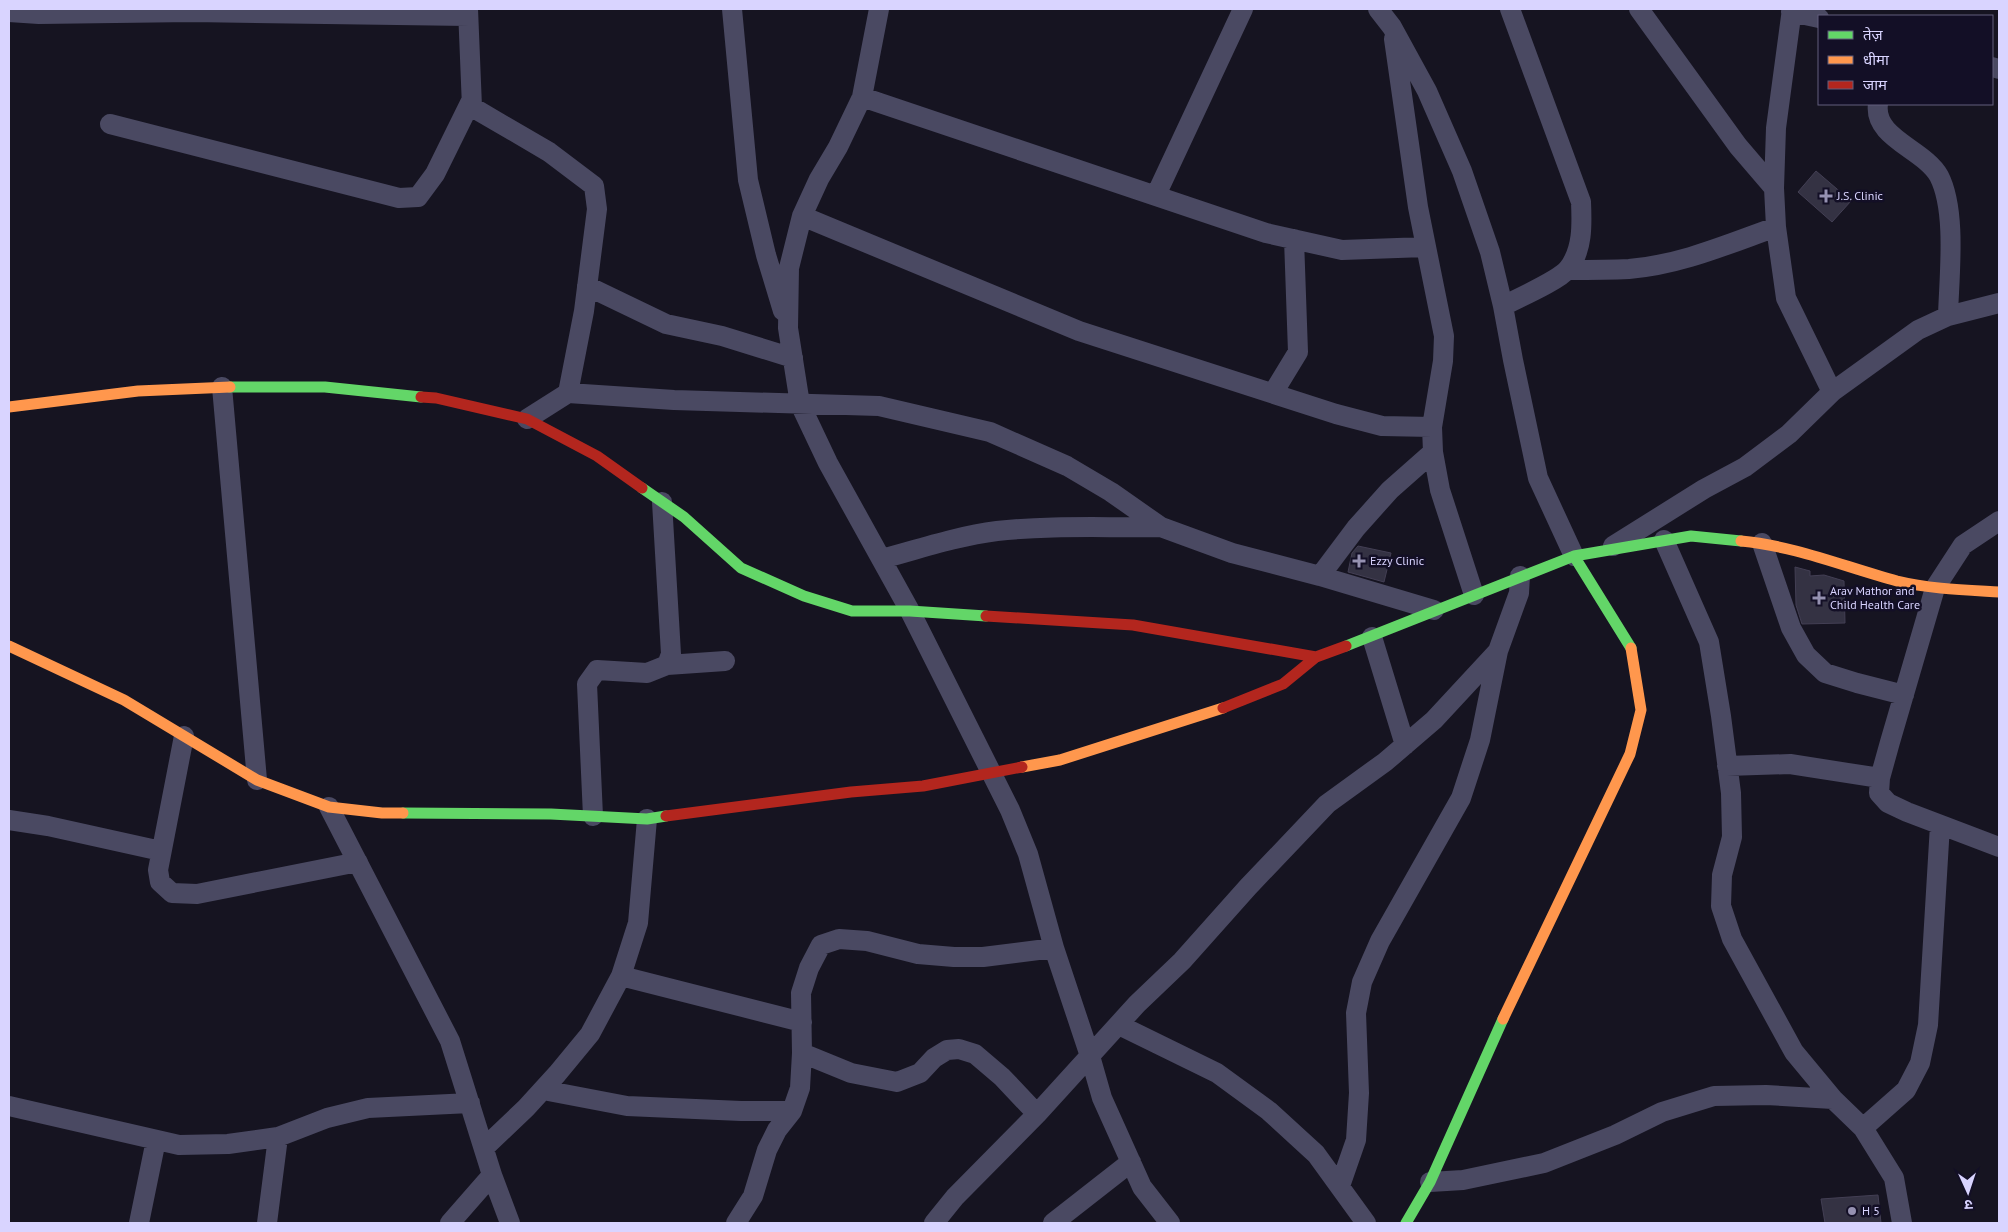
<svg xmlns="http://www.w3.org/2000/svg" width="2008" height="1232" font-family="'PT Sans','Noto Sans Devanagari',sans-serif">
	<rect width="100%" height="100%" fill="#161421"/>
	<!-- building -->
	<path fill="#343243" stroke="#433f54" d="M 1816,171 L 1851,201 L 1832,222 L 1798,192 Z
		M 1358,546 L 1391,553 L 1384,582 L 1348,572 L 1352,553 Z
		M 1795,567 L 1810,571 L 1810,576 L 1824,575 L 1844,581 L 1845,623 L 1802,624 L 1796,605 Z
		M 1878,1195 L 1881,1223 L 1825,1223 L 1821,1199 Z"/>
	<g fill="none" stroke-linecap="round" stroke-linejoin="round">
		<!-- street -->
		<path stroke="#4a4962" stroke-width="20" d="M 468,9 L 472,107 L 549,152 L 594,186 L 597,209 L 584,311 L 568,393 L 527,419
			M 732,9 L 748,180 L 766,255 L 783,311
			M 879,9 L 862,97 L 838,147 L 819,179 L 802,216 L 789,268 L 788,328 L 800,404 L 828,463 L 910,611 L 1010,810 L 1028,854 L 1054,948 L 1090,1056 L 1102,1098 L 1142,1187 L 1170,1223
			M 1378,9 L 1392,27 L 1427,91 L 1462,171 L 1490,252 L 1503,306 L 1513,360 L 1538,478 L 1574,556
			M 1639,9 L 1738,146 L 1774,188
			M 1792,9 L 1776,128 L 1774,188 L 1776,227 L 1786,298 L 1832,392
			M 9,12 L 39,14 L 192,12 L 468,16
			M 1791,12 L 1819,18
			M 1394,39 L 1418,207 L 1444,336 L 1443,361 L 1432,427 L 1433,452 L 1440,490 L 1474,595
			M 1992,67 L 1999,69
			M 862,97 L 1266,233 L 1342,250 L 1425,247
			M 1878,104 C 1873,138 1924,149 1939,176 C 1957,211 1949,277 1948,316
			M 110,124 L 399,198 L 418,197 L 435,174 L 471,101
			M 1156,195 L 1243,9
			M 802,216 L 1079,331 L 1336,414 L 1382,426 L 1432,427
			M 1567,270 C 1588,270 1608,270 1629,269 C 1680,265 1728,244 1776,227
			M 587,286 L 666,324 L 722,336 L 793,358
			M 1503,306 C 1518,298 1558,281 1568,269 C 1583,250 1582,224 1581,202 L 1510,9
			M 222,387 L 257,780
			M 568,393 L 674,400 L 879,406 L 990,432 L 1067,466 L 1111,492 L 1161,527 L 1232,553 L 1320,576 L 1434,610
			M 1273,393 L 1298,352 L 1294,239
			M 1999,521 L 1963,545 L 1935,588 L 1890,742 L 1880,778 L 1879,793 L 1888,803 L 1907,812 L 1999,847
			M 1664,540 L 1709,642 L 1721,716 L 1731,793 L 1732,837 L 1722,875 L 1721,906 L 1732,939 L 1794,1052 L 1833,1099 L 1863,1128 L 1894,1178 L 1902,1223
			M 1762,543 L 1791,628 L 1806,655 L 1825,673 L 1857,683 L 1904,695
			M 1613,546 L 1704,489 L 1745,467 L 1789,434 L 1832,392 L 1918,330 L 1948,316 L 1999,303
			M 882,559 C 919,549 958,536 997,531 C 1051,525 1106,528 1161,527
			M 1320,576 L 1356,528 L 1390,490 L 1433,452
			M 1372,637 L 1405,745
			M 667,665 L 725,661
			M 184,736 L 158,870 L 160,882 L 172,893 L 197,894 L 358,862
			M 1727,766 L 1790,764 L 1880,778
			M 329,807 L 450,1041 L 492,1175 L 510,1223
			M 593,816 L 587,684 L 597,670 L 647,673 L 667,665 L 671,654 L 662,502
			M 9,820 L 48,826 L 161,851
			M 621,976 L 802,1022
			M 1119,1025 L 1217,1073 L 1269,1111 L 1316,1154 L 1366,1223
			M 802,1053 L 851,1073 L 897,1082 L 920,1073 L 934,1058 L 947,1050 L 959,1049 L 975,1054 L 1002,1077 L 1037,1114
			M 543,1090 L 627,1106 L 741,1111 L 792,1111
			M 9,1106 L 179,1145 L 228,1144 L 278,1137 L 327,1118 L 368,1108 L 470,1103
			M 1863,1128 L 1906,1090 L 1920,1063 L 1928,1025 L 1940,825
			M 484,1148 L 526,1108 L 557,1074 L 590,1034 L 621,976 L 638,923 L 647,819
			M 1430,1182 L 1463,1180 L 1544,1163 L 1615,1135 L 1662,1112 L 1714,1096 L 1766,1095 L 1833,1099
			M 1340,1186 L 1356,1140 L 1359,1093 L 1356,1013 L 1362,982 L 1380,941 L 1461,798 L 1480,740 L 1498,651
			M 139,1223 L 156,1140
			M 267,1223 L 278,1137
			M 450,1223 L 492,1175
			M 736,1223 L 753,1196 L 767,1150 L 777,1130 L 792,1111 L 800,1088 L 802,1053 L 801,993 L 809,968 L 821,945 L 839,939 L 867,941 L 918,954 L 954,957 L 983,957 L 1054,948
			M 934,1223 L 955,1197 L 1037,1114 L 1137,1004 L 1182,961 L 1248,887 L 1327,804 L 1385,762 L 1434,720 L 1498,651 L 1519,593 L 1520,576
			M 1053,1223 L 1131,1162"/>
		<!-- fast -->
		<path stroke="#63d668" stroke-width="11" d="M 230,387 L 325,387 L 421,397
			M 642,488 L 684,517 L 741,568 L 804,596 L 852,611 L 910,611 L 986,616
			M 1574,556 L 1631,648
			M 1346,646 L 1574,556 L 1691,536 L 1741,541
			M 403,813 L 551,814 L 647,819 L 666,816
			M 1406,1223 L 1430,1182 L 1503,1019"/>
		<!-- slow -->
		<path stroke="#ff974d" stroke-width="11" d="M 9,407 L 138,391 L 230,387
			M 1741,541 C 1795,546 1845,567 1897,581 C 1930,589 1965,590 1999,592
			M 9,646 L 124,700 L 257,780 L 329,807 L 382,813 L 403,813
			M 1022,767 L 1060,760 L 1223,708
			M 1503,1019 L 1630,754 L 1641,710 L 1631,648"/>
		<!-- jam -->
		<path stroke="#b3261e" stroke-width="11" d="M 421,397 L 436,398 L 527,419 L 597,456 L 642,488
			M 986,616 L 1133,625 L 1316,657 L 1346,646
			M 1223,708 L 1283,684 L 1316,657
			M 666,816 L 851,792 L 923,786 L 1022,767"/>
	</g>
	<!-- markers -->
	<g fill="#9591b1" stroke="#130f26" stroke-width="2">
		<path d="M1823.5 188.5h5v5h5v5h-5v5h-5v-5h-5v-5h5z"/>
		<path d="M1356.5 553.5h5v5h5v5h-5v5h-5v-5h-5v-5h5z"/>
		<path d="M1816.5 590.5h5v5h5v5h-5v5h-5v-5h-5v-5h5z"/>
		<circle cx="1852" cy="1211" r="5"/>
	</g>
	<g text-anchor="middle" stroke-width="5" stroke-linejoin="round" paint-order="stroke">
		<!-- poi labels -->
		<g font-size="12" fill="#d9d4ff" stroke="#130f26" text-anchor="start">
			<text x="1837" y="200">J.S. Clinic</text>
			<text x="1370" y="565">Ezzy Clinic</text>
			<text x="1830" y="595">Arav Mathor and<tspan x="1830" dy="14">Child Health Care</tspan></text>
			<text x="1862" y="1215">H 5</text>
		</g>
	</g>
	<!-- border -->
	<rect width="2008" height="1232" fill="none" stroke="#d9d4ff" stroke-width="20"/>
	<!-- legend -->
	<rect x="1818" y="15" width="175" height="90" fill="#130f26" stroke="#625e7d"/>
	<rect x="1828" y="31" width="25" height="8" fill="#63d668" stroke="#625e7d"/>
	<text x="1863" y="40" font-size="15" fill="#d9d4ff">तेज़</text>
	<rect x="1828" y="56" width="25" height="8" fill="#ff974d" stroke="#625e7d"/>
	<text x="1863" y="65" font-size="15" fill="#d9d4ff">धीमा</text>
	<rect x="1828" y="81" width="25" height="8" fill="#b3261e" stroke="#625e7d"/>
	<text x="1863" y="90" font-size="15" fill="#d9d4ff">जाम</text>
	<!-- north arrow -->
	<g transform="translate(1968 1192) rotate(177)" stroke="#130f26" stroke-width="4" paint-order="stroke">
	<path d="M0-4L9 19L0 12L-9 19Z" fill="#d9d4ff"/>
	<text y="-8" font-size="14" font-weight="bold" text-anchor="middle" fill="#d9d4ff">उ</text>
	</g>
</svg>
